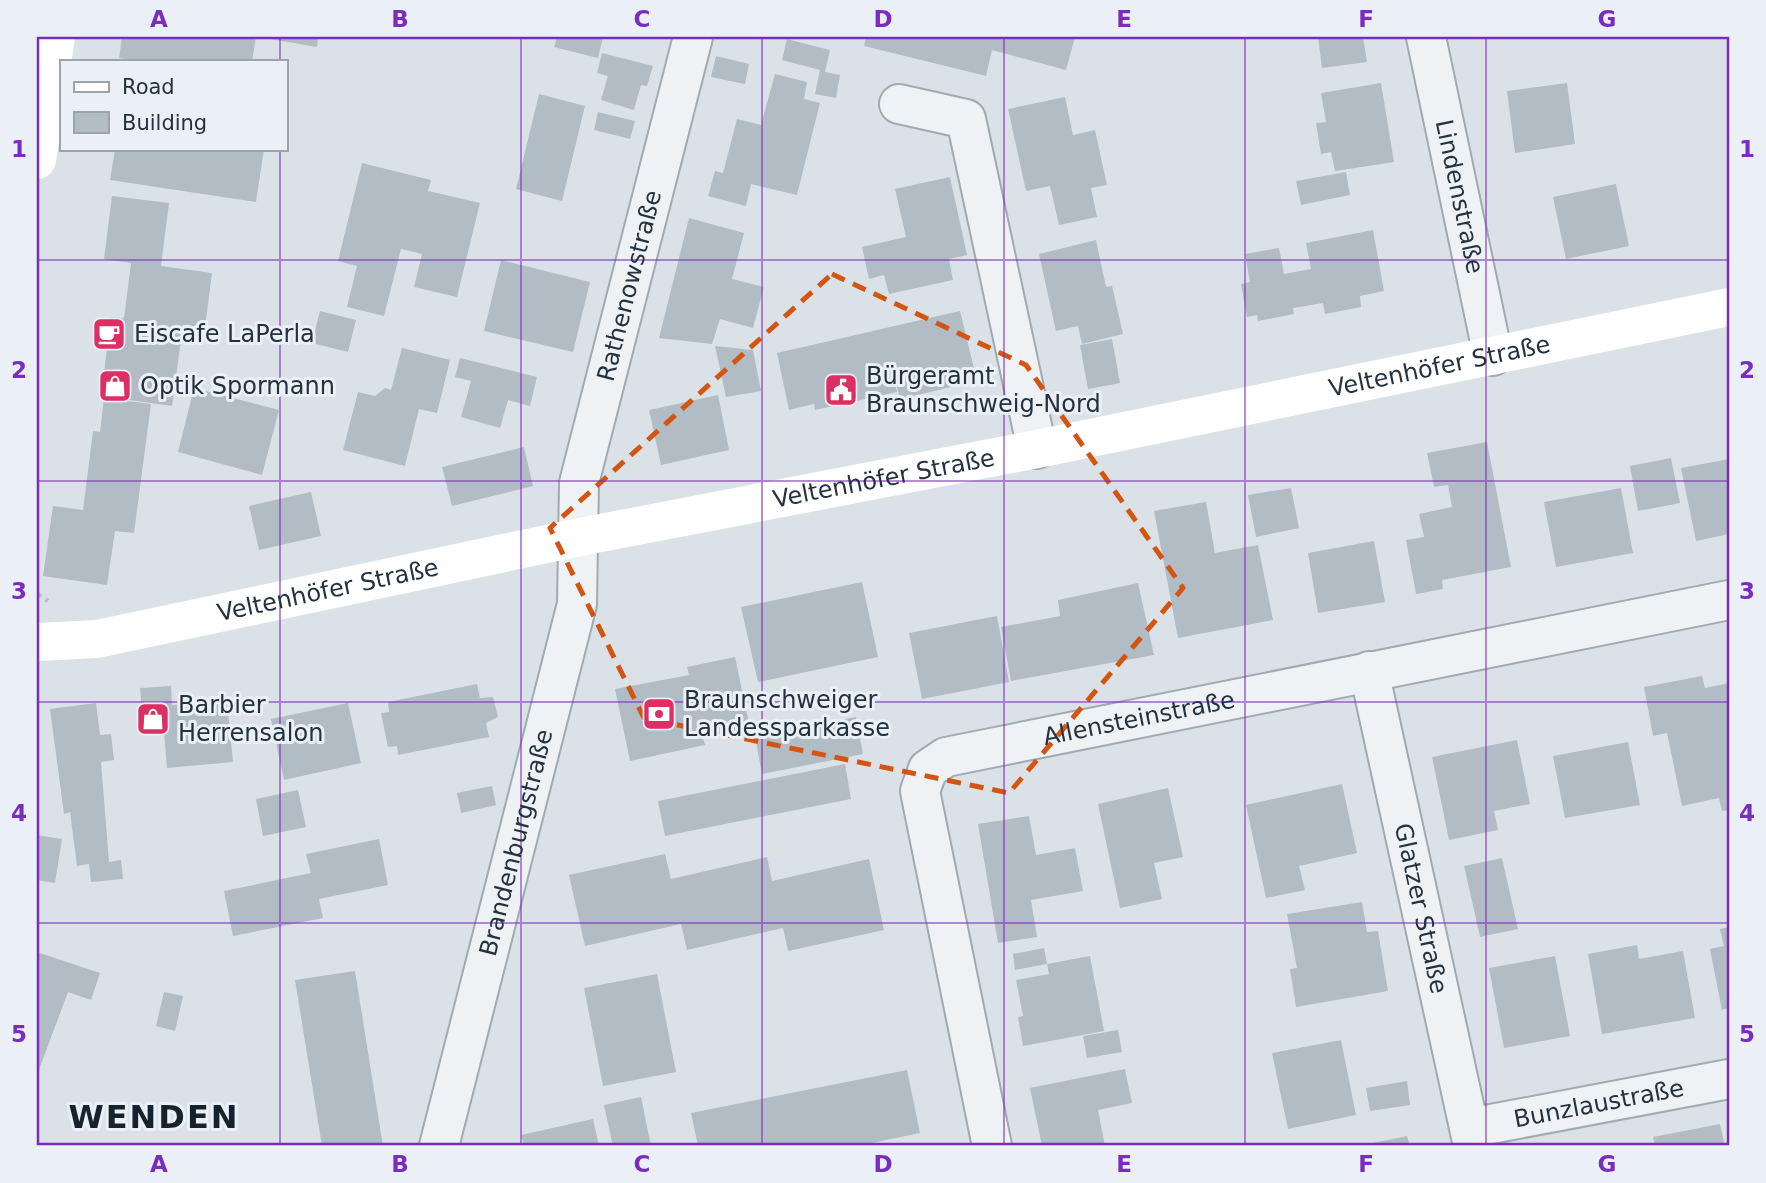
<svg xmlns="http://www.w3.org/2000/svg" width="1766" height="1183" font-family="'DejaVu Sans',sans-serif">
	<rect width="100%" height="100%" fill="#dbe2e7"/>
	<!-- building -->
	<path fill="#b2bcc5" d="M 122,37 L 256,37 L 252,61 L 138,61 L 119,58 Z
		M 259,37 L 318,37 L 317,47 Z
		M 557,37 L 603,37 L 598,58 L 554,47 Z
		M 866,37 L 1075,37 L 1066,70 L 992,50 L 986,76 L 864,46 Z
		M 1318,37 L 1363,37 L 1367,62 L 1322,68 Z
		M 787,39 L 830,50 L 825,72 L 840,75 L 836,98 L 815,94 L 820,70 L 782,60 Z
		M 602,53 L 653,66 L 647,86 L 641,85 L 634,110 L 601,100 L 608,76 L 597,73 Z
		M 716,56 L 749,64 L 745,84 L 711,77 Z
		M 775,74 L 807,82 L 804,99 L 820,103 L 797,195 L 751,184 L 746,206 L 708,196 L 715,171 L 723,173 L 737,119 L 761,125 Z
		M 1381,83 L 1394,162 L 1335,171 L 1331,152 L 1321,154 L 1316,123 L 1326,122 L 1321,93 Z
		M 1567,83 L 1575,144 L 1515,153 L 1507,91 Z
		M 539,94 L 585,106 L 562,201 L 516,189 Z
		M 1065,97 L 1073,135 L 1095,130 L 1107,185 L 1091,188 L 1097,217 L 1059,225 L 1050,186 L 1026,191 L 1008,109 Z
		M 598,112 L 635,121 L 630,139 L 594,130 Z
		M 115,149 L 264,149 L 256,202 L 110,180 Z
		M 362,163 L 431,180 L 428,191 L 480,203 L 457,297 L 414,287 L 422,254 L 401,249 L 384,316 L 347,307 L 357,266 L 338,261 Z
		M 1346,172 L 1350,195 L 1301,205 L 1296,181 Z
		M 950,177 L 967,255 L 949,259 L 953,280 L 889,294 L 884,275 L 869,279 L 862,247 L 906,237 L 895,189 Z
		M 1616,184 L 1629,246 L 1566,259 L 1553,197 Z
		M 112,196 L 169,203 L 161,266 L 212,273 L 205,328 L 183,325 L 172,406 L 101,396 L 111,317 L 124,318 L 131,263 L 104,259 Z
		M 689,218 L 744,233 L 732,279 L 764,287 L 753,328 L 720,319 L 712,344 L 659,338 Z
		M 1373,230 L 1384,291 L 1360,296 L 1361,307 L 1325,314 L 1323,303 L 1293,308 L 1294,314 L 1258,321 L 1257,315 L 1247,317 L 1241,284 L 1250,282 L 1245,254 L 1279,248 L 1284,274 L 1311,269 L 1306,243 Z
		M 1096,240 L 1106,287 L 1112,286 L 1123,334 L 1082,344 L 1078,326 L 1056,331 L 1039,254 Z
		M 501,260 L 590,282 L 573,352 L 484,331 Z
		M 320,311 L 356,320 L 348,352 L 312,343 Z
		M 960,311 L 977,381 L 900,399 L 894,376 L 897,392 L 815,410 L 814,404 L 789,410 L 777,353 Z
		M 1112,339 L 1120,383 L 1088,389 L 1080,345 Z
		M 715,346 L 753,350 L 761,391 L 726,397 Z
		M 402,348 L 450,360 L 437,413 L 419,409 L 405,466 L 343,450 L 358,392 L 375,396 L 385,388 L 391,390 Z
		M 460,358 L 537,377 L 530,406 L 508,400 L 500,428 L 461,417 L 471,381 L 455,377 Z
		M 194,388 L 279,410 L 262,475 L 178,452 Z
		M 718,395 L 729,450 L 661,465 L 649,410 Z
		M 104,398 L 151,404 L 134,533 L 115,531 L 107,585 L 43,576 L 53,506 L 83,510 L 93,431 L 100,432 Z
		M 1487,442 L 1511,567 L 1442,580 L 1443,589 L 1416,594 L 1406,540 L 1424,537 L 1419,514 L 1452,507 L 1448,485 L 1434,487 L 1427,453 Z
		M 524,447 L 533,486 L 452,506 L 442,467 Z
		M 1671,458 L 1680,503 L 1638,511 L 1630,466 Z
		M 1729,459 L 1729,534 L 1696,541 L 1681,468 Z
		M 1291,488 L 1299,528 L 1256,537 L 1248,495 Z
		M 1621,488 L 1633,553 L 1556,567 L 1544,502 Z
		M 311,492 L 321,536 L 259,550 L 249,506 Z
		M 1206,502 L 1215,553 L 1258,545 L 1273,620 L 1178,638 L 1154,511 Z
		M 1374,541 L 1385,602 L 1318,613 L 1308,553 Z
		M 862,582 L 878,657 L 758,682 L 741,607 Z
		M 1138,583 L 1154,655 L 1011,681 L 1001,627 L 1060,616 L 1058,600 Z
		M 997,616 L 1009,682 L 922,699 L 909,633 Z
		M 735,657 L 750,728 L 703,738 L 705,745 L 630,761 L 615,689 L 689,675 L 687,667 Z
		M 1702,676 L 1705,688 L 1729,683 L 1729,810 L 1722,811 L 1719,798 L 1682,806 L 1667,733 L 1653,736 L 1644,687 Z
		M 477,684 L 480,698 L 493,697 L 498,717 L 486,723 L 489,737 L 398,755 L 397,746 L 388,747 L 381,713 L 389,712 L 388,702 Z
		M 171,686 L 172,705 L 227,701 L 233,762 L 167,768 L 164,732 L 144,734 L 140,688 Z
		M 96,703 L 100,735 L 111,734 L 114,760 L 101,762 L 109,862 L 121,860 L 123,879 L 91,882 L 89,864 L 77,866 L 70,812 L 64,814 L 50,709 Z
		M 348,703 L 361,763 L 284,780 L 271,719 Z
		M 856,717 L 863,754 L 762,774 L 755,736 Z
		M 1517,740 L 1530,804 L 1494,811 L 1498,830 L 1449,840 L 1432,757 Z
		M 1628,742 L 1640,805 L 1565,818 L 1553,756 Z
		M 845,764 L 851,799 L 665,836 L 658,801 Z
		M 1342,784 L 1357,853 L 1299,866 L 1305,890 L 1266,898 L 1246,805 Z
		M 492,786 L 496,805 L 461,813 L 457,793 Z
		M 1168,788 L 1183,857 L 1154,863 L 1162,899 L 1120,908 L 1098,804 Z
		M 298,790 L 306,827 L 263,836 L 256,799 Z
		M 1029,816 L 1036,855 L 1075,848 L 1083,891 L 1031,900 L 1037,937 L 998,943 L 978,824 Z
		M 37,835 L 62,839 L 55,883 L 37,880 Z
		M 379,839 L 388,885 L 319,899 L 323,918 L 233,936 L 224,891 L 311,873 L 306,854 Z
		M 665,854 L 671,879 L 767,857 L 772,881 L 869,859 L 884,930 L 788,951 L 783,928 L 687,950 L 681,924 L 585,946 L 569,875 Z
		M 1502,858 L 1518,929 L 1480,937 L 1464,866 Z
		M 1362,902 L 1367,932 L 1378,931 L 1388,991 L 1296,1007 L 1290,969 L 1297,968 L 1287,914 Z
		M 1729,927 L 1729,1008 L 1722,1010 L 1710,949 L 1724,946 L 1720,929 Z
		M 1637,945 L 1639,959 L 1683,951 L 1695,1018 L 1602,1034 L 1588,954 Z
		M 1044,948 L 1047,964 L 1090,956 L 1104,1031 L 1023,1046 L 1018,1017 L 1023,1016 L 1016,980 L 1049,974 L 1047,964 L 1015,970 L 1013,954 Z
		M 37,952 L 100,973 L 91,1000 L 68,992 L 37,1075 Z
		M 1555,956 L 1570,1036 L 1504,1048 L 1489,968 Z
		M 355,971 L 383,1146 L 322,1146 L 295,980 Z
		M 657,974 L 676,1072 L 603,1086 L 584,988 Z
		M 164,992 L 183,996 L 175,1031 L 156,1026 Z
		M 1118,1030 L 1122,1052 L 1087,1058 L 1083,1036 Z
		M 1341,1040 L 1356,1115 L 1288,1129 L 1272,1053 Z
		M 1125,1069 L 1132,1103 L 1098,1110 L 1105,1146 L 1042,1146 L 1030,1088 Z
		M 907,1070 L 920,1133 L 857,1146 L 698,1146 L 691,1113 Z
		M 1407,1081 L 1410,1105 L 1370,1111 L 1366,1088 Z
		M 641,1097 L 651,1146 L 613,1146 L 604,1105 Z
		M 593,1119 L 599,1146 L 524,1146 L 521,1135 Z
		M 1720,1124 L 1725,1146 L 1655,1146 L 1653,1137 Z
		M 1407,1136 L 1410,1146 L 1363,1146 L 1363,1145 Z"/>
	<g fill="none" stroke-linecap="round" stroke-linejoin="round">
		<defs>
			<g id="street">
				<path id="s1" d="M 1426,37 L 1493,356"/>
				<path d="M 899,104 L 966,119 L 1037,449"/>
				<path id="s2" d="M 1369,671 L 1473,1146"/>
				<path id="s3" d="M 1470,1128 L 1729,1079"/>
				<path id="s4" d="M 439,1146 L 577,604 L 579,483 L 693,37"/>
				<path id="s5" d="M 992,1146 L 920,791 L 928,769 L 946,757 L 1729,600"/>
			</g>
		</defs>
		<!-- street casing -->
		<use href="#street" stroke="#a0aab1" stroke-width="42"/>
		<!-- path -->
		<path stroke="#b9c0c6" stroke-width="4.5" stroke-dasharray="5 5" stroke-linecap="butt" d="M 37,594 L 48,601"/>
		<!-- street -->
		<use href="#street" stroke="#eef2f5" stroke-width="38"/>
		<!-- secondary -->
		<g stroke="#fff" stroke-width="38">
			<path d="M 37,160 L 56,37"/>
			<path id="s6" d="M 37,642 L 97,639 L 580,537 L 1037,449 L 1729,307"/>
		</g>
	</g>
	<!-- marked area -->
	<path fill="none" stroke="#d45511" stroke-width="5" stroke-dasharray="14 9" stroke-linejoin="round" d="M 832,274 L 1026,365 L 1183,588 L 1009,793 L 644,718 L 550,528 Z"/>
	<!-- grid -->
	<path fill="none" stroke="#7b2cbf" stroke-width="2" stroke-opacity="0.55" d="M 280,37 L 280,61M 521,37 L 521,1146M 762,37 L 762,1146M 1004,37 L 1004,1146M 1245,37 L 1245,1146M 1486,37 L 1486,1146M 280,149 L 280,1146M 37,260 L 1729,260M 37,481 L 1729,481M 37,702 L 1729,702M 37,923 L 1729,923"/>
	<!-- icons -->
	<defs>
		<symbol id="cafe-square" viewBox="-11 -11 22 22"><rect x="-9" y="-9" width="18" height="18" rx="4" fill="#dc3065" stroke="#eaf0f5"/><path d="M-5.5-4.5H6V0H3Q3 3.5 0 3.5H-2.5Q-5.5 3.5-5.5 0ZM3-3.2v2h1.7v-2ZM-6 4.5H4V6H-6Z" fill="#fff"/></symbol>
		<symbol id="shop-square" viewBox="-11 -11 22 22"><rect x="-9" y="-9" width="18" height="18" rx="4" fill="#dc3065" stroke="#eaf0f5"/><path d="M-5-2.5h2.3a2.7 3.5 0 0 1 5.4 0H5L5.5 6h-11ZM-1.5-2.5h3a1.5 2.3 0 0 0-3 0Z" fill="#fff"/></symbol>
		<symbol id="civic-square" viewBox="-11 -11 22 22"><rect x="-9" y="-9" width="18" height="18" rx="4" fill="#dc3065" stroke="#eaf0f5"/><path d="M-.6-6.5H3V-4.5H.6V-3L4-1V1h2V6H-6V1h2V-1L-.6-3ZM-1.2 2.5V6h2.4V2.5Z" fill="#fff"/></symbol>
		<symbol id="bank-square" viewBox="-11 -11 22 22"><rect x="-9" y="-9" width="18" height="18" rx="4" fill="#dc3065" stroke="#eaf0f5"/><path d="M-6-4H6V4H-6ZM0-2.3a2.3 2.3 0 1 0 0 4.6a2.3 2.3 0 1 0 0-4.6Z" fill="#fff"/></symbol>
	</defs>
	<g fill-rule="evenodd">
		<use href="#cafe-square" x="90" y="315" width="38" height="38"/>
		<use href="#shop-square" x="96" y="367" width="38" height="38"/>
		<use href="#civic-square" x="822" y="371" width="38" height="38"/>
		<use href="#bank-square" x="640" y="695" width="38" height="38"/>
		<use href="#shop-square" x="134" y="700" width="38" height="38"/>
	</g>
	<g text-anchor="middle" stroke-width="6" stroke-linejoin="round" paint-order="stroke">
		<!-- street labels -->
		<g font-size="24" fill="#24323f" stroke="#eaf0f5">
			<text dy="8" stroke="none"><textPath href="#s1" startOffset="163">Lindenstraße</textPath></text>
			<text dy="8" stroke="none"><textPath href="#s4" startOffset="884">Rathenowstraße</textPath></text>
			<text dy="8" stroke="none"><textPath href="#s6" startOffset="1430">Veltenhöfer Straße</textPath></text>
			<text dy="8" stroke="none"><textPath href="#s6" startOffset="863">Veltenhöfer Straße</textPath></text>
			<text dy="8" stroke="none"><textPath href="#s6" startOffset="296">Veltenhöfer Straße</textPath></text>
			<text dy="8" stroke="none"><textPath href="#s5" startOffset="604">Allensteinstraße</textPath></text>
			<text dy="8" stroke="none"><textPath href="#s4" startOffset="313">Brandenburgstraße</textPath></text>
			<text dy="8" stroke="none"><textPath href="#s2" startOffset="243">Glatzer Straße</textPath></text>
			<text dy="8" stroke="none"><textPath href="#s3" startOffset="131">Bunzlaustraße</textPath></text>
		</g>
		<!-- poi labels -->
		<g font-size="24" fill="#24323f" stroke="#eaf0f5" text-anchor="start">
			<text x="134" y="342">Eiscafe LaPerla</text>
			<text x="866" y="384">Bürgeramt<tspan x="866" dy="28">Braunschweig-Nord</tspan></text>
			<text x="140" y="394">Optik Spormann</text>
			<text x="684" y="708">Braunschweiger<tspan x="684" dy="28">Landessparkasse</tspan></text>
			<text x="178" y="713">Barbier<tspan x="178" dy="28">Herrensalon</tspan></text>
		</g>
		<!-- district labels -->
		<g font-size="32" font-weight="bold" letter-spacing="2" fill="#16232f" stroke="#eaf0f5">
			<text x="154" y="1128">WENDEN</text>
		</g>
	</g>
	<!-- border -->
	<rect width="1766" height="1183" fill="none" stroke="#eaf0f5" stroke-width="77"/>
	<!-- legend -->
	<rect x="60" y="60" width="228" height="91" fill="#eaf0f5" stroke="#9ba4ac" stroke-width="2"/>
	<rect x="74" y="82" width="35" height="10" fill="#ffffff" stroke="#9ba4ac" stroke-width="2"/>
	<text x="122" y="94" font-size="21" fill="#24323f">Road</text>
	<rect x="74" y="112" width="35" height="21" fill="#b2bcc5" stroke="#9ba4ac" stroke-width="2"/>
	<text x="122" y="130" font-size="21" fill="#24323f">Building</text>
	<rect x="38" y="38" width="1690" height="1106" fill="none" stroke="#7b2cbf" stroke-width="2.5"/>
	<g font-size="23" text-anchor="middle" font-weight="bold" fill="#7b2cbf">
		<text x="159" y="27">A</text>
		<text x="400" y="27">B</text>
		<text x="642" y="27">C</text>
		<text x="883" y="27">D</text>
		<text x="1124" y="27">E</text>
		<text x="1366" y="27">F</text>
		<text x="1607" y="27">G</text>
		<text x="19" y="157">1</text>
		<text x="1747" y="157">1</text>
		<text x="19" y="378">2</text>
		<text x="1747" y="378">2</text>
		<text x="19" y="599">3</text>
		<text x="1747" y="599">3</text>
		<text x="19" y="821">4</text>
		<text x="1747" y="821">4</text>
		<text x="19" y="1042">5</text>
		<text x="1747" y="1042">5</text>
		<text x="159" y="1172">A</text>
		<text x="400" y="1172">B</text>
		<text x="642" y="1172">C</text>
		<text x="883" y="1172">D</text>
		<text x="1124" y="1172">E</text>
		<text x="1366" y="1172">F</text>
		<text x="1607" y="1172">G</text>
	</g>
</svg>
